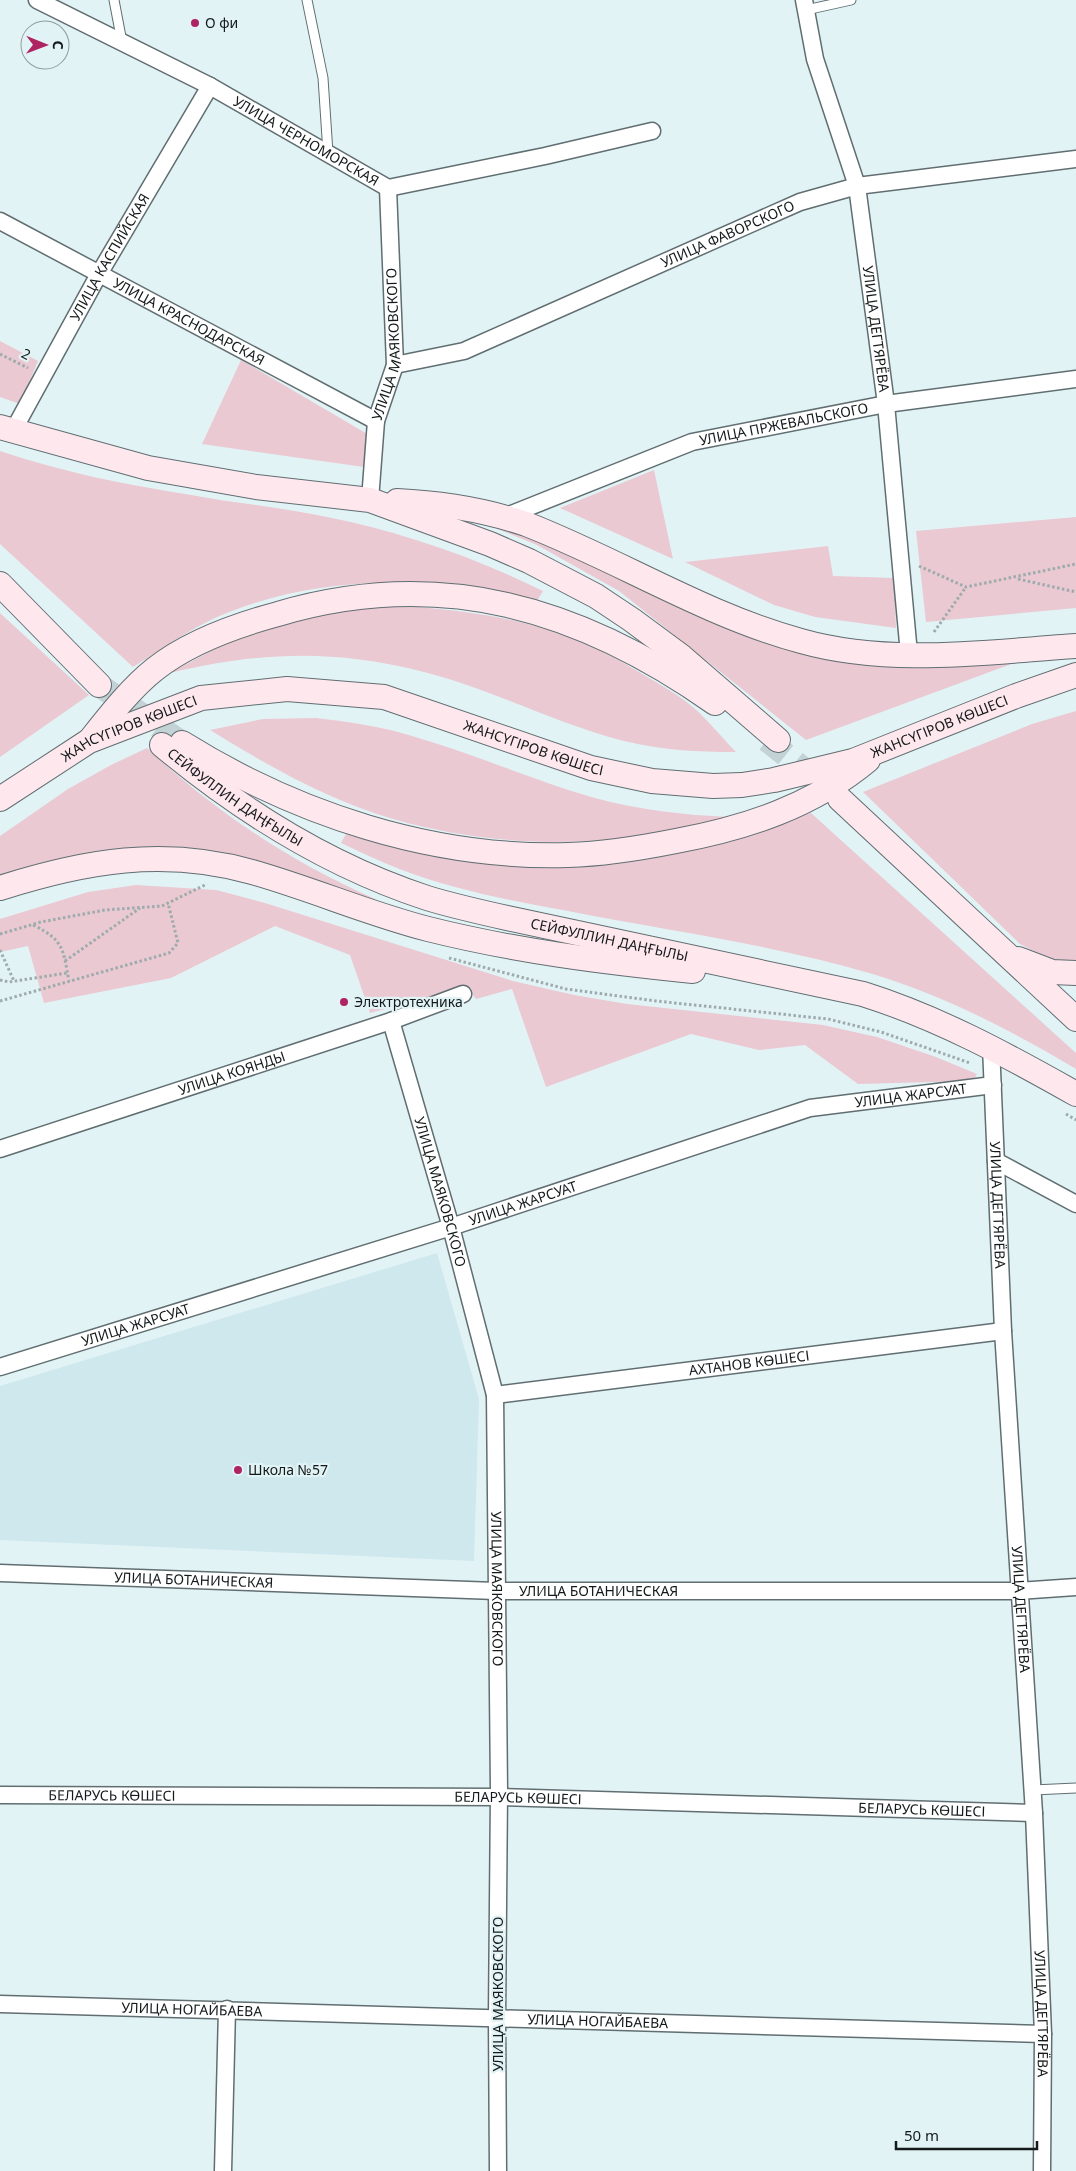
<svg xmlns="http://www.w3.org/2000/svg" width="1076" height="2171" font-family="'Noto Sans',sans-serif">
	<rect width="100%" height="100%" fill="#e2f3f6"/>
	<!-- built -->
	<path fill="#cee8ed" d="M 437,1253 L 479,1399 L 474,1561 L 0,1540 L 0,1386 Z"/>
	<!-- green -->
	<path fill="#eac9d2" d="M 0,341 L 38,361 L 20,404 L 0,397 Z
		M 241,360 L 369,435 L 364,467 L 202,444 Z
		M 0,451 C 62,472 127,485 191,495 C 234,503 278,507 322,516 C 399,531 472,556 543,591 L 537,601 C 437,577 330,573 232,611 C 196,624 165,647 133,667 L 0,544 Z
		M 654,470 L 673,559 L 560,508 Z
		M 1076,517 L 1076,608 L 926,622 L 916,531 Z
		M 495,528 L 536,539 L 757,634 L 1022,660 L 806,740 L 619,591 L 537,545 Z
		M 828,546 L 833,576 L 894,578 L 896,628 L 815,617 L 774,605 L 685,562 Z
		M 395,605 C 493,613 559,622 644,675 C 661,685 679,695 694,708 C 709,721 722,738 736,752 C 698,752 660,750 624,741 C 554,723 490,688 420,671 C 331,649 259,652 170,673 C 202,656 233,638 267,627 C 309,614 352,609 395,605 Z
		M 0,613 L 89,695 L 0,757 Z
		M 1076,711 L 1076,961 L 1051,960 L 1020,944 L 863,792 L 1032,724 Z
		M 316,718 C 348,722 380,726 412,736 C 474,754 533,780 595,798 C 639,810 684,815 730,817 C 622,850 501,850 393,819 C 328,800 268,766 210,730 L 263,719 Z
		M 147,748 C 214,811 291,862 375,899 L 372,906 L 224,858 L 0,880 L 0,836 L 68,789 L 111,765 Z
		M 811,813 L 1076,1053 L 1076,1069 C 1012,1031 947,997 876,975 C 776,945 670,931 568,911 C 512,901 455,890 402,870 C 381,862 361,852 341,843 L 347,832 C 381,842 415,853 450,858 C 549,875 650,864 746,837 C 768,830 789,821 811,813 Z
		M 136,885 L 216,890 L 265,903 L 513,981 L 574,995 L 627,1004 L 823,1025 L 877,1037 L 936,1057 L 977,1074 L 973,1081 L 858,1084 L 805,1045 L 759,1050 L 691,1034 L 546,1087 L 512,989 L 476,999 L 467,987 L 370,1013 L 350,955 L 275,926 L 171,978 L 44,1003 L 28,946 L 0,952 L 0,919 L 88,892 Z"/>
	<g fill="none" stroke-linecap="round" stroke-linejoin="round">
		<!-- secondary-tunnel -->
		<path stroke="#c3d2d5" stroke-width="24" stroke-dasharray="24 12" stroke-linecap="butt" d="M 99,685 L 182,743
			M 767,740 L 821,783"/>
		<defs>
			<path id="lane" d="M 114,0 L 122,42
				M 307,0 L 323,78 L 328,153
				M 806,10 L 851,0
				M 1033,1790 L 1076,1788"/>
			<g id="street">
				<path id="s1" d="M 37,0 L 210,86 L 388,188 L 545,156 L 652,131"/>
				<path id="s2" d="M 804,0 L 815,59 L 857,186 L 886,404 L 909,654"/>
				<path id="s3" d="M 0,221 L 376,421"/>
				<path id="s4" d="M 395,365 L 464,351 L 800,202 L 857,186 L 1076,159"/>
				<path id="s5" d="M 13,431 L 99,274 L 210,86"/>
				<path id="s6" d="M 370,500 L 376,421 L 395,365 L 388,188"/>
				<path id="s7" d="M 504,517 L 692,442 L 886,404 L 1076,379"/>
				<path id="s8" d="M 391,1021 L 451,1227 L 495,1395 L 499,1791 L 497,2017 L 498,2171"/>
				<path id="s9" d="M 991,1046 L 1003,1331 L 1034,1813 L 1043,2034 L 1042,2171"/>
				<path id="s10" d="M 0,1149 L 391,1021 L 463,994"/>
				<path d="M 996,1161 L 1076,1204"/>
				<path id="s11" d="M 0,1367 L 451,1227 L 810,1108 L 993,1085"/>
				<path id="s12" d="M 495,1395 L 1003,1331"/>
				<path id="s13" d="M 0,1573 L 496,1591 L 1018,1591 L 1076,1587"/>
				<path id="s14" d="M 0,1795 L 499,1797 L 1034,1813"/>
				<path id="s15" d="M 0,2004 L 1043,2034"/>
				<path d="M 223,2171 L 227,2009"/>
			</g>
			<g id="secondary">
				<path d="M 0,427 L 148,468 L 256,487 L 370,500 L 490,544 L 529,561 L 596,596 L 632,620 L 682,657 L 778,740"/>
				<path d="M 397,501 C 440,503 485,510 526,524 C 619,560 705,615 801,641 C 889,666 986,652 1076,646"/>
				<path d="M 0,584 L 99,685"/>
				<path d="M 91,739 C 109,716 132,687 155,669 C 188,643 237,625 278,614 C 440,566 580,608 715,703"/>
				<path d="M 182,743 C 296,814 432,859 568,855 C 604,854 641,848 676,841 C 746,828 813,806 868,760"/>
				<path id="s16" d="M 162,745 C 240,810 329,866 427,898 C 453,906 480,912 507,918 L 863,994 C 939,1018 1007,1055 1076,1094"/>
				<path id="s17" d="M 0,799 L 89,741 L 201,698 L 287,689 L 384,697 L 591,768 L 652,781 L 713,786 L 742,785 L 774,780 L 853,761 L 1016,696 L 1076,675"/>
				<path d="M 840,799 L 1076,1019"/>
				<path d="M 0,888 C 85,861 164,847 252,872 C 312,889 369,914 428,929 C 516,951 603,962 693,971"/>
				<path d="M 1018,959 L 1052,972 L 1076,973"/>
			</g>
		</defs>
		<!-- lane casing -->
		<use href="#lane" stroke="#606e71" stroke-width="11"/>
		<!-- street casing -->
		<use href="#street" stroke="#606e71" stroke-width="19"/>
		<!-- secondary casing -->
		<use href="#secondary" stroke="#606e71" stroke-width="26"/>
		<!-- path -->
		<path stroke="#9eabad" stroke-width="3" stroke-dasharray="2.5 2.5" stroke-linecap="butt" d="M 0,354 L 28,368
			M 919,566 L 966,587 L 1076,564
			M 1018,579 L 1076,592
			M 934,632 L 966,587
			M 33,925 C 64,940 63,949 69,981
			M 0,934 L 41,922 L 105,910 L 162,906 L 207,884
			M 0,950 L 14,981
			M 449,958 L 566,989 L 656,1001 L 828,1019 L 881,1032 L 970,1063
			M 65,961 L 140,908
			M 0,980 L 9,982 L 67,973
			M 0,1001 L 169,953 L 178,943 L 168,903
			M 1066,1114 L 1076,1120"/>
		<!-- lane -->
		<use href="#lane" stroke="#fff" stroke-width="9"/>
		<!-- street -->
		<use href="#street" stroke="#fff" stroke-width="16"/>
		<!-- secondary -->
		<use href="#secondary" stroke="#ffe7ee" stroke-width="24"/>
	</g>
	<!-- markers -->
	<g fill="#ae2361" stroke="#e2f3f6" stroke-width="2">
		<circle cx="195" cy="23" r="5"/>
		<circle cx="344" cy="1002" r="5"/>
		<circle cx="238" cy="1470" r="5"/>
	</g>
	<g text-anchor="middle" stroke-width="4.5" stroke-linejoin="round" paint-order="stroke">
		<!-- poi labels -->
		<g font-size="14" fill="#141a1b" stroke="#e2f3f6" text-anchor="start">
			<text x="205" y="28">О фи</text>
			<text x="354" y="1007">Электротехника</text>
			<text x="248" y="1475">Школа №57</text>
		</g>
		<!-- street labels -->
		<g font-size="14" fill="#141a1b" stroke="#e2f3f6">
			<text dy="5" stroke="none"><textPath href="#s1" startOffset="304">УЛИЦА ЧЕРНОМОРСКАЯ</textPath></text>
			<text dy="5" stroke="none"><textPath href="#s4" startOffset="359">УЛИЦА ФАВОРСКОГО</textPath></text>
			<text dy="5" stroke="none"><textPath href="#s5" startOffset="199">УЛИЦА КАСПИЙСКАЯ</textPath></text>
			<text dy="5" stroke="none"><textPath href="#s3" startOffset="214">УЛИЦА КРАСНОДАРСКАЯ</textPath></text>
			<text dy="5" stroke="none"><textPath href="#s2" startOffset="338">УЛИЦА ДЕГТЯРЁВА</textPath></text>
			<text dy="5" stroke="none"><textPath href="#s6" startOffset="158">УЛИЦА МАЯКОВСКОГО</textPath></text>
			<text transform="translate(26 354) rotate(27)" y="5">2</text>
			<text dy="5" stroke="none"><textPath href="#s7" startOffset="296">УЛИЦА ПРЖЕВАЛЬСКОГО</textPath></text>
			<text dy="5" stroke="none"><textPath href="#s17" startOffset="988">ЖАНСҮГІРОВ КӨШЕСІ</textPath></text>
			<text dy="5" stroke="none"><textPath href="#s17" startOffset="148">ЖАНСҮГІРОВ КӨШЕСІ</textPath></text>
			<text dy="5" stroke="none"><textPath href="#s17" startOffset="568">ЖАНСҮГІРОВ КӨШЕСІ</textPath></text>
			<text dy="5" stroke="none"><textPath href="#s16" startOffset="90">СЕЙФУЛЛИН ДАҢҒЫЛЫ</textPath></text>
			<text dy="5" stroke="none"><textPath href="#s16" startOffset="495">СЕЙФУЛЛИН ДАҢҒЫЛЫ</textPath></text>
			<text dy="5" stroke="none"><textPath href="#s10" startOffset="244">УЛИЦА КОЯНДЫ</textPath></text>
			<text dy="5" stroke="none"><textPath href="#s11" startOffset="952">УЛИЦА ЖАРСУАТ</textPath></text>
			<text dy="5" stroke="none"><textPath href="#s8" startOffset="178">УЛИЦА МАЯКОВСКОГО</textPath></text>
			<text dy="5" stroke="none"><textPath href="#s11" startOffset="548">УЛИЦА ЖАРСУАТ</textPath></text>
			<text dy="5" stroke="none"><textPath href="#s9" startOffset="159">УЛИЦА ДЕГТЯРЁВА</textPath></text>
			<text dy="5" stroke="none"><textPath href="#s11" startOffset="142">УЛИЦА ЖАРСУАТ</textPath></text>
			<text dy="5" stroke="none"><textPath href="#s12" startOffset="256">АХТАНОВ КӨШЕСІ</textPath></text>
			<text dy="5" stroke="none"><textPath href="#s13" startOffset="194">УЛИЦА БОТАНИЧЕСКАЯ</textPath></text>
			<text dy="5" stroke="none"><textPath href="#s8" startOffset="582">УЛИЦА МАЯКОВСКОГО</textPath></text>
			<text dy="5" stroke="none"><textPath href="#s13" startOffset="599">УЛИЦА БОТАНИЧЕСКАЯ</textPath></text>
			<text dy="5" stroke="none"><textPath href="#s9" startOffset="564">УЛИЦА ДЕГТЯРЁВА</textPath></text>
			<text dy="5" stroke="none"><textPath href="#s14" startOffset="112">БЕЛАРУСЬ КӨШЕСІ</textPath></text>
			<text dy="5" stroke="none"><textPath href="#s14" startOffset="518">БЕЛАРУСЬ КӨШЕСІ</textPath></text>
			<text dy="5" stroke="none"><textPath href="#s14" startOffset="922">БЕЛАРУСЬ КӨШЕСІ</textPath></text>
			<text transform="translate(498 1994) rotate(-90)" y="5">УЛИЦА МАЯКОВСКОГО</text>
			<text dy="5" stroke="none"><textPath href="#s15" startOffset="192">УЛИЦА НОГАЙБАЕВА</textPath></text>
			<text dy="5" stroke="none"><textPath href="#s9" startOffset="969">УЛИЦА ДЕГТЯРЁВА</textPath></text>
			<text dy="5" stroke="none"><textPath href="#s15" startOffset="598">УЛИЦА НОГАЙБАЕВА</textPath></text>
		</g>
	</g>
	<!-- north arrow -->
	<g transform="translate(45 45) rotate(91)"><circle r="24" fill="#e2f3f6" stroke="#909c9e"/>
	<path d="M0-4L9 19L0 12L-9 19Z" fill="#ae2361"/>
	<text y="-8" font-size="14" font-weight="bold" text-anchor="middle" fill="#141a1b">С</text>
	</g>
	<!-- scale -->
	<path d="M896 2141v8h141v-8" fill="none" stroke="#141a1b" stroke-width="2.5"/>
	<text x="904" y="2141" font-size="15" fill="#141a1b" stroke="#e2f3f6" stroke-width="4" paint-order="stroke">50 m</text>
</svg>
